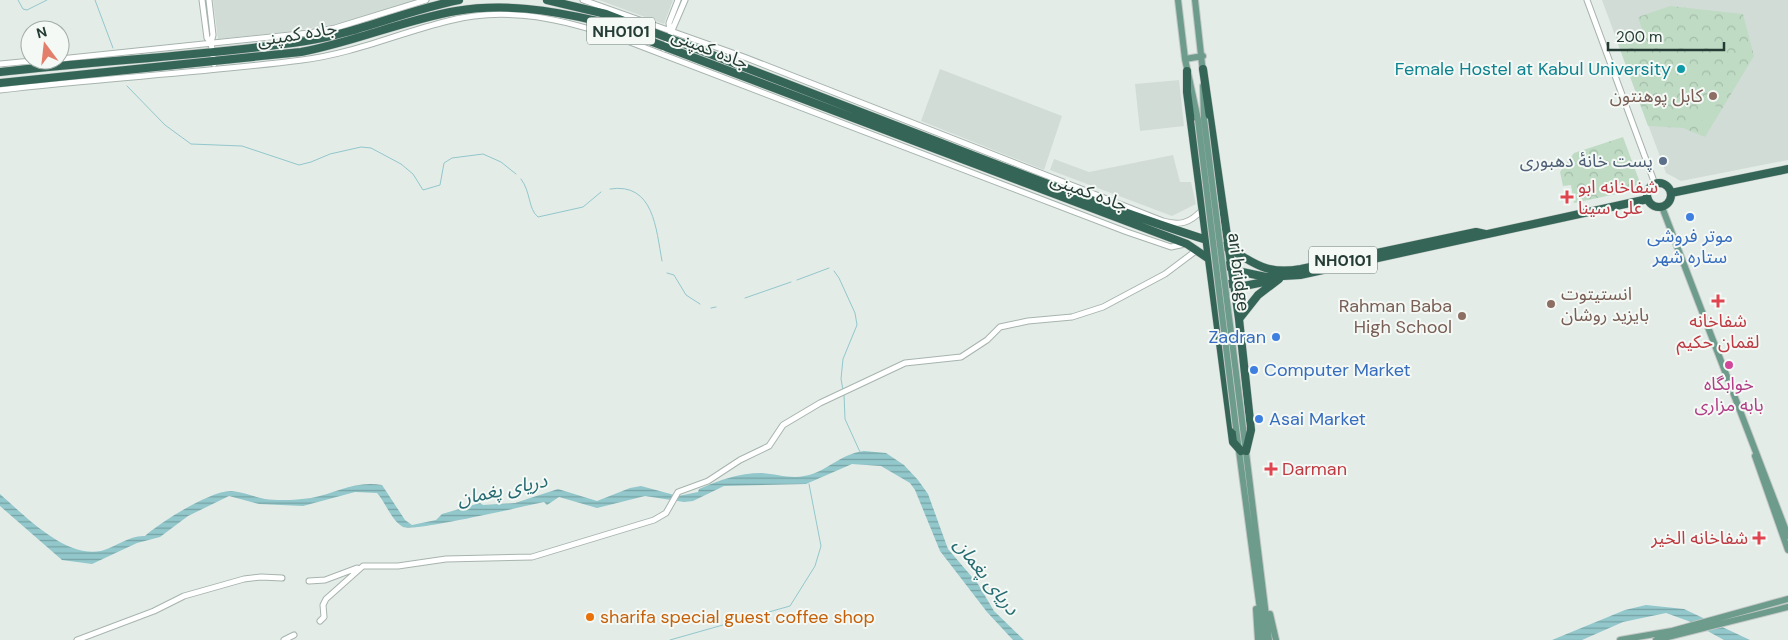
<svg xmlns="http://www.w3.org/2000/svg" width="1788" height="640" font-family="'DM Sans','Noto Sans Arabic',sans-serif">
	<defs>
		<pattern id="park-crowns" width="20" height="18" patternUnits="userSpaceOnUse" patternTransform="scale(1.25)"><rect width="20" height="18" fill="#bfdbc4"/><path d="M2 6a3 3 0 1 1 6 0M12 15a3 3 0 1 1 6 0" fill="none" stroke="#a4bda9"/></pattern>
		<pattern id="water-rules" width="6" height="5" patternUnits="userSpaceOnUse" patternTransform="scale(1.25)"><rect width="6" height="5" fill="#92c7cb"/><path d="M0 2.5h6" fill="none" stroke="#77a3a6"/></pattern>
	</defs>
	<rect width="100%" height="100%" fill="#e4ece8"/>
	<!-- built -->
	<path fill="#d2dcd7" d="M 213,0 L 418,0 L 342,23 L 293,31 L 218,39 Z
		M 599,0 L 673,0 L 664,24 Z
		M 1602,0 L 1788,0 L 1788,160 L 1681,181 L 1666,173 Z
		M 940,69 L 1062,116 L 1044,170 L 921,121 Z
		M 1179,80 L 1184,126 L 1140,131 L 1135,84 Z
		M 1173,155 L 1180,182 L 1191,182 L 1196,204 L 1172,216 L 1050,170 L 1054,159 L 1089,172 Z"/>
	<!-- park -->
	<path fill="url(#park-crowns)" d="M 1670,6 L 1743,14 L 1754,56 L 1705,137 L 1683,128 L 1648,126 L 1617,41 L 1643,32 L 1638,17 Z
		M 1623,137 L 1639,180 L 1635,190 L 1574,203 L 1571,185 L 1563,186 L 1560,172 L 1574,153 Z"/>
	<!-- garden -->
	<path fill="#bfdbc4" d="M 1709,102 L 1720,109 L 1710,125 L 1699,118 Z"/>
	<!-- water -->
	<path fill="url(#water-rules)" d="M 864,451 L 886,453 L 904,465 L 918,480 L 928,494 L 948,549 L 978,584 L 994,611 L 1024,640 L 1013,640 L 987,612 L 940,551 L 915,490 L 910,483 L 881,466 L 852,464 L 806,484 L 724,486 L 693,501 L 684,502 L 645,496 L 597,508 L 559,497 L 547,505 L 544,502 C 525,506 413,532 403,527 C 391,520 386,503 377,493 L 355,492 L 303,506 L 259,504 L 229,496 L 188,516 L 160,537 L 137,543 L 92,564 L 62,560 L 0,506 L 0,494 C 25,516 65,558 101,551 C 116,547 130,535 145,536 C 159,523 213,489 232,491 C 243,492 254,497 265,499 C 279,501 297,500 311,498 C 336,493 356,480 382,485 L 405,520 L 412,525 L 436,520 L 442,514 L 480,503 L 483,505 L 515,503 L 558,489 L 597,501 L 630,488 L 641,486 L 678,496 L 698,492 L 699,489 C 720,480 738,473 762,473 C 776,474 791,479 804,476 C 826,473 839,454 864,451 Z
		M 1646,605 L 1684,609 L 1750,640 L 1724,640 L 1691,622 L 1666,613 L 1623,622 L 1582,640 L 1552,640 L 1625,610 Z"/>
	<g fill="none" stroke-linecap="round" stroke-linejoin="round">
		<!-- stream -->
		<path stroke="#92c7cb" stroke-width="1" d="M 18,0 L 23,9 L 27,10 L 47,0
			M 95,0 L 113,48
			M 127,86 L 165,125 L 191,144 L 242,146 L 299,165 L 311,162 L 330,154 L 361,147 L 371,148 L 401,164 L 413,174 L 423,190 L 440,185 L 444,163 L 452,158 L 483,154 L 501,162 L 516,174
			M 521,179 C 531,192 528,209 538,217 L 583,207 L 601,192
			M 610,189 C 654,182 656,229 662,261
			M 834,271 L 839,278 L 855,313 L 857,325 L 843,359 L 841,379 L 843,390
			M 667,273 L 674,275 L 686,295 L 700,304
			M 797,280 L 829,268
			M 745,298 L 791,282
			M 711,308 L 716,307
			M 844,394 L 845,419 L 860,452
			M 670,640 L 790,606 L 815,566 L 821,546 L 809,484"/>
		<defs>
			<path id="minor" d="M 202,0 L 207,38 L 211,42 L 214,64
				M 209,0 L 213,35 L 211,42
				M 583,0 L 744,57 L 1163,221 C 1180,226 1190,223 1202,210
				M 1587,0 L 1655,184
				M 670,31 L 669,23 L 678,0
				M 664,49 L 685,0
				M 60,59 L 309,33 L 335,28 L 426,0
				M 0,64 L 42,60
				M 0,90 C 100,78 201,73 302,60 C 352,54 399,33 448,21 C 509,5 565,20 622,39 L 1127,232 L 1171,247 L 1185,244
				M 309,581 L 325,580 L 357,568
				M 320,621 L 324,617 L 323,605 L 326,599 L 363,566 L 398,566 L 446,559 L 532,557 L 654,520 L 666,513 L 678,492 L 708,481 L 740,460 L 769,446 L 783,425 L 820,403 L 905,363 L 961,357 L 987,340 L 1000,327 L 1028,321 L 1072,317 L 1103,307 L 1165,274 L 1197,250
				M 77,640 L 154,611 L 184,596 L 244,579 L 261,577 L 282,578
				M 284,640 L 294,635"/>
			<path id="major" d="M 1178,0 L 1185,59 L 1198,120
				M 1195,0 L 1203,73
				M 1185,59 L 1203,56
				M 1203,86 L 1204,119
				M 1662,207 L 1788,536
				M 1236,428 L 1264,640
				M 1243,428 L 1269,640
				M 1755,456 L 1788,550
				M 1256,609 L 1258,640
				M 1270,614 L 1276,640
				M 1620,640 L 1672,631 L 1788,599
				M 1656,640 L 1788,607"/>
			<path id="highway" d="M 547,0 L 606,14 C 712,55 817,95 923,136 C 1019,173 1115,211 1213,242 C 1249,254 1256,277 1301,269 L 1476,232 L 1485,234
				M 1203,69 L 1239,319
				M 1187,71 L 1187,92 L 1233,442 L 1241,451
				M 0,72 C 102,60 204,56 306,41 C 358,33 407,10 459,0
				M 0,83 L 301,52 C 354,42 404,20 456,11 C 504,3 550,10 597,21 L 1187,244 L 1209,259 L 1242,272 L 1266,277 L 1300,275 L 1648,199
				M1647 195a12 12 0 1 1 24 0a12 12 0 1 1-24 0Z
				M 1671,193 L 1788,169
				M 1229,284 L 1244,286 L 1274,280
				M 1246,451 L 1251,430 L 1239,319 L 1258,295 L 1279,279"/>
		</defs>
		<!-- minor casing -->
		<use href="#minor" stroke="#a7b4ae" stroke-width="7"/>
		<!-- major casing -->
		<use href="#major" stroke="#c2c8c6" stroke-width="8"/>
		<!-- highway casing -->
		<use href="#highway" stroke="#c2c8c6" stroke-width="9"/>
		<!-- minor -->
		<use href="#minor" stroke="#fff" stroke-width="5"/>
		<!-- major -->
		<use href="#major" stroke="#6e9c8c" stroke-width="6"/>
		<!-- highway -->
		<use href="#highway" stroke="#346556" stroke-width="8"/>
		<defs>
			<path id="major-bridge" d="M 1204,119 L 1243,428
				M 1198,120 L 1236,428"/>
		</defs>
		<!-- major-bridge casing -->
		<use href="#major-bridge" stroke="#c2c8c6" stroke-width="8" stroke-linecap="butt"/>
		<!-- major-bridge -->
		<use href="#major-bridge" stroke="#6e9c8c" stroke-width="6"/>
	</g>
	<!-- markers -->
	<circle fill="#0f9aa8" stroke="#f4f9f6" stroke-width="2" cx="1681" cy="69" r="5"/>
	<g fill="#8d6e63" stroke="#f4f9f6" stroke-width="2">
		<circle cx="1713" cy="96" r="5"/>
		<circle cx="1551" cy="304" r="5"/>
		<circle cx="1462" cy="316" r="5"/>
	</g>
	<circle fill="#5c6f8a" stroke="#f4f9f6" stroke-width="2" cx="1663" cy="161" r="5"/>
	<g fill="#e0444e" stroke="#f4f9f6" stroke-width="2">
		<path d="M1564.5 189.5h5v5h5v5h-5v5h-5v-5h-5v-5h5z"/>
		<path d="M1715.5 293.5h5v5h5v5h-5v5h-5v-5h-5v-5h5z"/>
		<path d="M1268.5 461.5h5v5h5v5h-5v5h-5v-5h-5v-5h5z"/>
		<path d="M1756.5 530.5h5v5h5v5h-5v5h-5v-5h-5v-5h5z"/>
	</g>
	<g fill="#3f7fe0" stroke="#f4f9f6" stroke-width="2">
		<circle cx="1690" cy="217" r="5"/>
		<circle cx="1276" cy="337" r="5"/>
		<circle cx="1254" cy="370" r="5"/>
		<circle cx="1259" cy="419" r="5"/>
	</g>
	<circle fill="#d1479c" stroke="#f4f9f6" stroke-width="2" cx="1729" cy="365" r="5"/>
	<circle fill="#e8710a" stroke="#f4f9f6" stroke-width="2" cx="590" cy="617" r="5"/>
	<g text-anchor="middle" stroke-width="4" stroke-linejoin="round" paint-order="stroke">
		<!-- shield labels -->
		<g fill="#f4f9f6" stroke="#63756e" stroke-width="1">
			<rect x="587" y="17.5" width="68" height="27" rx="4"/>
			<rect x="1309" y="246.5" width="68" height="27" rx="4"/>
		</g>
		<g font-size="16" font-weight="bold" fill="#253c34">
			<text x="621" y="37">NH0101</text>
			<text x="1343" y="266">NH0101</text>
		</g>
		<!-- street labels -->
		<g font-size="18" fill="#253c34" stroke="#f4f9f6">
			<text transform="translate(297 34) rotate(-9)" y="6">جاده کمپنی</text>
			<text transform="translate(710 49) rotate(21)" y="6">جاده کمپنی</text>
			<text transform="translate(1089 192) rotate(20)" y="6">جاده کمپنی</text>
			<text transform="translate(1239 272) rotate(83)" y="6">ari bridge</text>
		</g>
		<!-- culture labels -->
		<g font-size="18" fill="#0d838f" stroke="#f4f9f6" text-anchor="end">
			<text x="1671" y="75">Female Hostel at Kabul University</text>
		</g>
		<!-- education labels -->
		<g font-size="18" fill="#785e54" stroke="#f4f9f6" text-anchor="end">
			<text x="1703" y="102">کابل پوهنتون</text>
			<text x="1561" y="300" text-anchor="start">انستیتوت<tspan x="1561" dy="21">بایزید روشان</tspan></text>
			<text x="1452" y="312">Rahman Baba<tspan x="1452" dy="21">High School</tspan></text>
		</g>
		<!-- service labels -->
		<g font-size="18" fill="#4e5e75" stroke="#f4f9f6" text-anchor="end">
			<text x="1653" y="167">پست خانۀ دهبوری</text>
		</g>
		<!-- health labels -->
		<g font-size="18" fill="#be3a42" stroke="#f4f9f6" text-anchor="start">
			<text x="1578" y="193">شفاخانه ابو<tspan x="1578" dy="21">علی سینا</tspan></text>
			<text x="1718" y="327" text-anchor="middle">شفاخانه<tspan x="1718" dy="21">لقمان حکیم</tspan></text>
			<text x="1282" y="475">Darman</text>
			<text x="1748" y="544" text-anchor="end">شفاخانه الخیر</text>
		</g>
		<!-- shop labels -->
		<g font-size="18" fill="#366cbe" stroke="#f4f9f6" text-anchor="start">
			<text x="1690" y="242" text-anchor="middle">موتر فروشی<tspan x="1690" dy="21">ستاره شهر</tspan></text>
			<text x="1266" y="343" text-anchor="end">Zadran</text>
			<text x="1264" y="376">Computer Market</text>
			<text x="1269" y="425">Asai Market</text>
		</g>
		<!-- hotel labels -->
		<g font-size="18" fill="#b23c85" stroke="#f4f9f6">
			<text x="1729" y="390">خوابگاه<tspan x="1729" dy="21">بابه مزاری</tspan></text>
		</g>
		<!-- food labels -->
		<g font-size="18" fill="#c56008" stroke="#f4f9f6" text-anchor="start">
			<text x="600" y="623">sharifa special guest coffee shop</text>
		</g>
		<!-- water labels -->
		<g font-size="19" font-style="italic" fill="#266b71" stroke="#f4f9f6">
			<text transform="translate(502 489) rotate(-12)" y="7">دریای پغمان</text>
			<text transform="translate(987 576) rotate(52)" y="7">دریای پغمان</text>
		</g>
	</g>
	<!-- north arrow -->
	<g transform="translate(45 45) rotate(345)"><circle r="24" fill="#f4f9f6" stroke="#a1ada8"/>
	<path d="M0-4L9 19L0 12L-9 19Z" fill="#e37e6b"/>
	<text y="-8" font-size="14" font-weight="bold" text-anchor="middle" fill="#253c34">N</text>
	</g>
	<!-- scale -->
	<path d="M1608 42v8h116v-8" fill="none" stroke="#253c34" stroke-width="2.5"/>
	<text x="1616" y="42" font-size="15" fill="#253c34" stroke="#f4f9f6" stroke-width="4" paint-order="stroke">200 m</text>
</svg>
